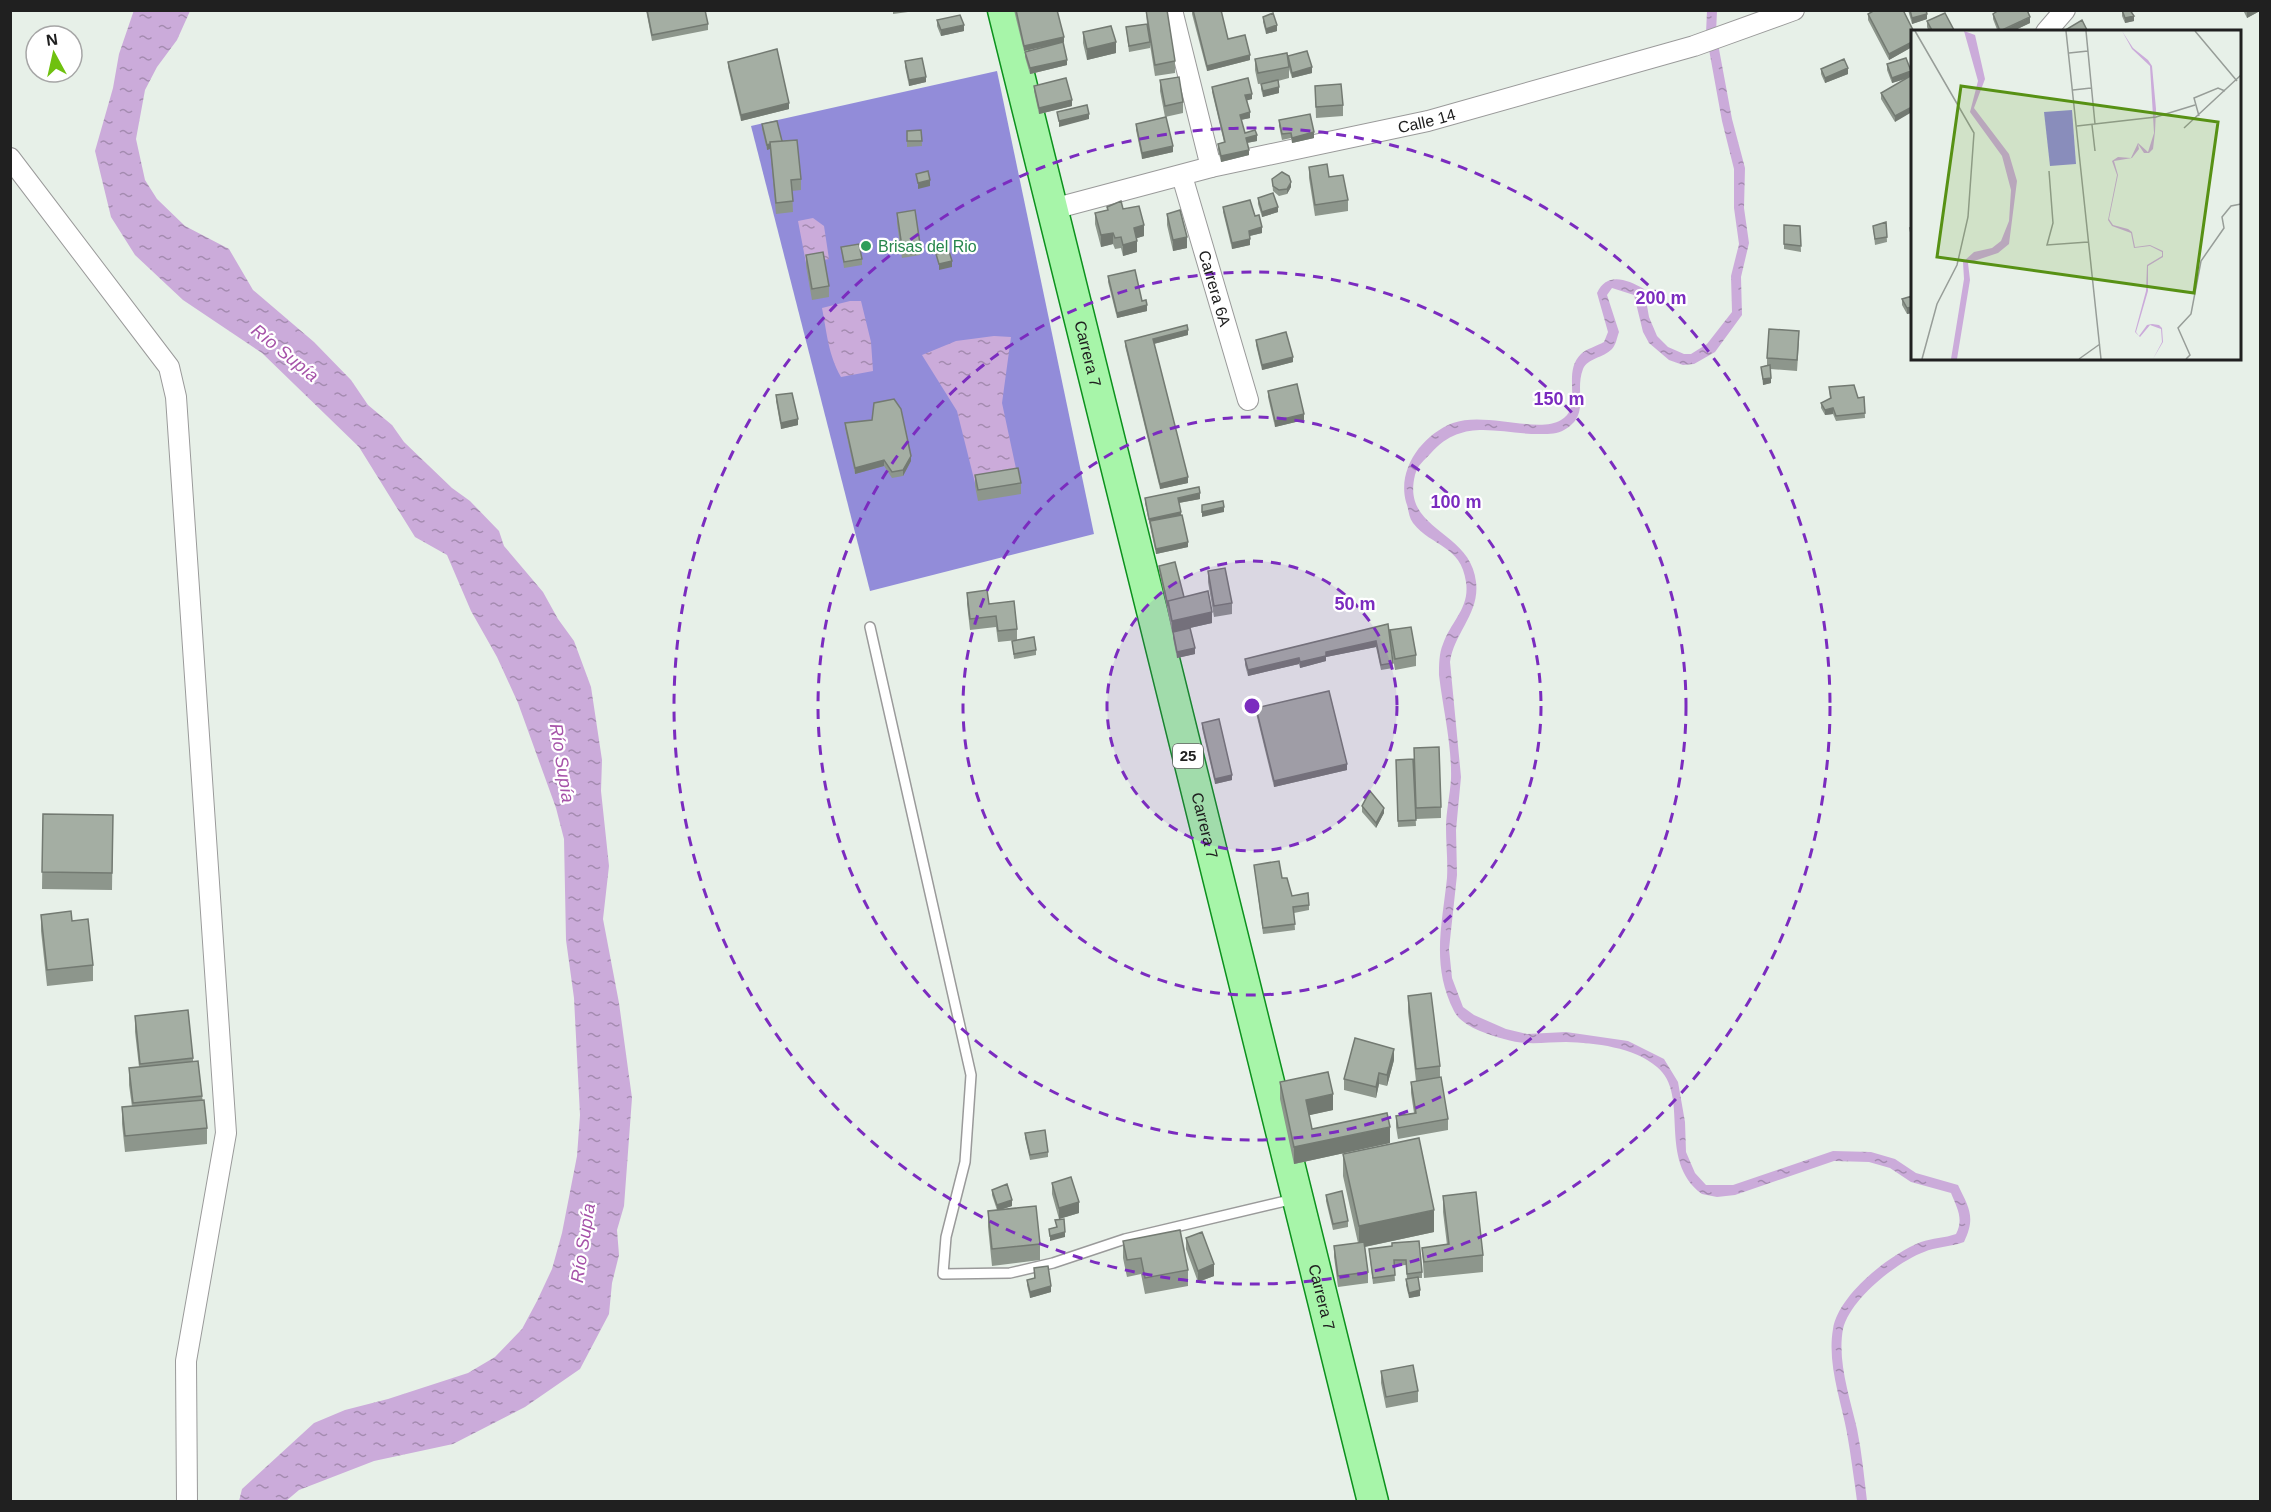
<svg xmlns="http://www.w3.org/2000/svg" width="2271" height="1512" font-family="Arial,sans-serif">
	<defs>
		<pattern id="water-ripples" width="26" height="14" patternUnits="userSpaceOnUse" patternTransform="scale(1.5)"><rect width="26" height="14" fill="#cbabda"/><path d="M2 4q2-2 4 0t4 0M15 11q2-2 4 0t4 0" fill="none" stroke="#a48bb0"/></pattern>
	</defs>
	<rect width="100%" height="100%" fill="#e7f0e8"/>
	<!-- pitch -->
	<path fill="#928cd9" d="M 997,71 L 1094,534 L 870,591 L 751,126 Z"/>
	<!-- water -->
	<path fill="url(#water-ripples)" d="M 134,10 L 190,11 L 177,40 L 157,67 L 145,90 L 136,139 L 145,180 L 157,199 L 185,226 L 229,249 L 253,290 L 314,342 L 351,380 L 368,405 L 392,425 L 404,442 L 452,488 L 470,501 L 499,531 L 504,546 L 543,592 L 558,619 L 574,641 L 591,687 L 602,760 L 601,791 L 609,866 L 603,919 L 619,1003 L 632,1098 L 624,1206 L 617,1230 L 619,1255 L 612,1283 L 609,1314 L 580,1369 L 525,1407 L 453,1444 L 374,1461 L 299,1490 L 286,1501 L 239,1501 L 242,1489 L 314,1423 L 345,1410 L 388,1399 L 468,1373 L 495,1357 L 522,1329 L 537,1301 L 552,1269 L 562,1233 L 577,1156 L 580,1115 L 574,998 L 566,940 L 564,839 L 556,808 L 518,703 L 497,657 L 471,611 L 447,555 L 415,537 L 359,447 L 262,353 L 183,300 L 135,255 L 111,217 L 95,151 L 113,88 L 119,54 Z
		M 1707,11 L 1717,11 L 1716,33 L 1732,119 L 1745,168 L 1744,208 L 1749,243 L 1741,277 L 1742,315 L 1715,352 L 1694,364 L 1683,365 L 1669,360 L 1649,343 L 1643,332 L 1634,295 L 1612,288 L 1607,295 L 1619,332 C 1617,337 1616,345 1612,349 C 1603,358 1588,358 1583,369 C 1574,392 1591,415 1564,430 C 1558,434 1549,434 1542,434 C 1500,435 1464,416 1431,453 C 1424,461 1418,464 1415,475 C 1401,531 1471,530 1476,582 C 1480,613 1454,633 1450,662 L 1461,777 L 1456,830 L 1457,875 L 1449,949 L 1452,978 L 1463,1007 L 1474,1015 L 1506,1029 L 1527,1034 L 1566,1032 L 1628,1041 L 1664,1059 L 1678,1082 L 1685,1122 L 1686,1152 L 1695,1173 L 1706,1185 L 1733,1185 L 1833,1151 L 1871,1152 L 1895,1159 L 1916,1173 L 1958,1185 C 1969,1208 1976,1217 1964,1242 C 1950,1247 1935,1247 1924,1252 C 1897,1262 1850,1299 1843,1329 C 1837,1361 1850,1398 1857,1429 C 1862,1453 1864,1477 1867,1501 L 1857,1501 C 1854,1479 1851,1456 1847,1433 C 1841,1400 1827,1364 1833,1329 C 1838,1295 1890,1254 1921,1242 C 1932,1238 1945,1238 1956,1234 C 1964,1219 1957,1208 1951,1193 L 1911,1182 L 1890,1168 L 1869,1162 L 1834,1161 L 1735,1195 L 1717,1197 L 1702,1194 C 1656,1160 1691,1095 1657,1067 C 1634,1047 1595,1043 1566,1042 C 1544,1042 1526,1046 1504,1039 C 1489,1035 1461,1026 1454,1011 C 1431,965 1442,926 1447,878 C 1448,861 1446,844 1446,828 C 1446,812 1450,795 1451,779 C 1452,745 1443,709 1439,675 C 1439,665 1439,653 1443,644 C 1451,621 1470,608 1466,582 C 1461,545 1432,547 1413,523 C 1408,516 1409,509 1406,502 C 1397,469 1422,435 1453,423 C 1485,411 1538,434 1561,420 C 1584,407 1561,373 1581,354 C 1586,349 1597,346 1604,342 L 1608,332 L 1597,293 C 1607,272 1626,279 1644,289 L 1649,317 L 1657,336 L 1668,347 L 1684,354 L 1691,354 L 1707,344 L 1732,312 L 1731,276 L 1739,244 L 1734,208 L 1734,169 L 1722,121 L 1706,33 Z
		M 813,218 L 824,226 L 829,259 L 806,263 L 798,221 Z
		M 850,301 L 861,301 L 871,342 L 873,371 L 841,377 C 828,354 827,333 822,308 Z
		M 994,336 L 1011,337 L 1002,403 L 1018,478 L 975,483 L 957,411 L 922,355 L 956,341 Z"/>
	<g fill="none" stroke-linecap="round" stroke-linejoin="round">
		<defs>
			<path id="service" d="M 870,627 L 971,1075 L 965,1162 L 946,1237 L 943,1274 L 1010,1273 L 1053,1263 L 1125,1239 L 1294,1199"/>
			<g id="minor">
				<path d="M 1172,10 L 1211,167"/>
				<path d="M 2046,32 L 2065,10"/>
				<path d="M 10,158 L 169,367 L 176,397 L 226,1133 L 186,1361 L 187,1502"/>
				<path id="s1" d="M 1182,176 L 1248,400"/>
				<path id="s2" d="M 1053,209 L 1211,167 L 1428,121 L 1694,46 L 1794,10"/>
			</g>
			<g id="primary">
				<path id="s3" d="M 1003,10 L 1373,1502"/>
			</g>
		</defs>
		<!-- service casing -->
		<use href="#service" stroke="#9a9a9a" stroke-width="12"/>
		<!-- minor casing -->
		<use href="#minor" stroke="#9a9a9a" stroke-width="22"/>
		<!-- primary casing -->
		<use href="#primary" stroke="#0c911d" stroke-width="33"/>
		<!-- service -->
		<use href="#service" stroke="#fff" stroke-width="9"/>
		<!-- minor -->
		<use href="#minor" stroke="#fff" stroke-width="20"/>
		<!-- primary -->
		<use href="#primary" stroke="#a7f5a9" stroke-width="30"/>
	</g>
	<!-- wall -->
	<path fill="#8d968c" d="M 646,10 L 705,10 L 708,24 L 708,30 L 652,41 Z
		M 893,10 L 923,10 L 893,14 Z
		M 1014,10 L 1057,10 L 1067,65 L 1030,74 L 1025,57 L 1025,52 L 1052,45 L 1024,51 Z
		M 1146,10 L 1175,61 L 1175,73 L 1155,76 L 1150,45 L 1150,48 L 1129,52 L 1126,27 L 1147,24 Z
		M 1192,10 L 1221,10 L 1228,39 L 1250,60 L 1207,71 L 1192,14 Z
		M 1908,10 L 1926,10 L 1927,19 L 1912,24 Z
		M 2122,10 L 2134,21 L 2125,23 L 2122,16 Z
		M 2243,10 L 2258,10 L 2258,12 L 2247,18 Z
		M 1868,14 L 1912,32 L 1912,47 L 1889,60 L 1868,20 Z
		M 1993,14 L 2030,23 L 2011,32 L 1998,32 L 1993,19 Z
		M 1263,17 L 1277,31 L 1266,34 L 1263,22 Z
		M 937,20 L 964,31 L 941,36 L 937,26 Z
		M 1927,21 L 1955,32 L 1929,32 L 1927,27 Z
		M 1083,32 L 1116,53 L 1087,60 L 1083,43 Z
		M 1288,56 L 1312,73 L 1292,78 L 1289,69 L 1289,78 L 1278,81 L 1279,93 L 1263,97 L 1261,89 L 1261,84 L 1266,83 L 1258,84 L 1255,70 L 1255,59 Z
		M 905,61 L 926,82 L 909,86 L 905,67 Z
		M 728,62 L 789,109 L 741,121 L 728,67 Z
		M 1887,64 L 1911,71 L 1895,122 L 1881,99 L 1881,93 L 1908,78 L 1892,83 L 1887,70 Z
		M 1821,69 L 1848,74 L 1825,83 L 1821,74 Z
		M 1160,80 L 1183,102 L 1183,113 L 1165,117 L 1160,91 Z
		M 1034,86 L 1072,106 L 1039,114 L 1034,91 Z
		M 1315,86 L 1343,105 L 1343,116 L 1316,118 Z
		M 1212,87 L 1252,99 L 1247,100 L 1250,118 L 1241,120 L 1245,133 L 1257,141 L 1247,143 L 1249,155 L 1221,162 L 1218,150 L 1218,144 L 1224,142 L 1212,92 Z
		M 1279,120 L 1314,138 L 1292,143 L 1291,138 L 1282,140 L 1279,126 Z
		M 762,124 L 782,141 L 801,179 L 801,190 L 792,191 L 793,212 L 776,214 L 770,149 L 767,150 L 762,129 Z
		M 1136,124 L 1173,152 L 1142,159 L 1136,130 Z
		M 921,130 L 922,146 L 907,147 L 907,131 Z
		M 1309,167 L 1329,177 L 1348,200 L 1348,211 L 1315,216 L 1309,178 Z
		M 1272,179 L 1291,187 L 1287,194 L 1279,196 L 1273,191 Z
		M 1258,198 L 1278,212 L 1262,217 L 1258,204 Z
		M 1107,207 L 1123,209 L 1144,236 L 1137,238 L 1137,252 L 1123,256 L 1121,248 L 1115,249 L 1113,244 L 1101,247 L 1095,224 L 1095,213 L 1107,210 Z
		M 1223,207 L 1255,216 L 1262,233 L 1250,236 L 1250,245 L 1232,249 L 1223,212 Z
		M 897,213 L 920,244 L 920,255 L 902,258 L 897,224 Z
		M 1167,214 L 1187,248 L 1173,251 L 1167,225 Z
		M 1886,222 L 1887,242 L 1875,245 L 1873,226 Z
		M 1784,225 L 1800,226 L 1801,252 L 1784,249 Z
		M 841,247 L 862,259 L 862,265 L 844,268 Z
		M 806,255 L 829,286 L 829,297 L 812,300 L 806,266 Z
		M 1108,276 L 1142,301 L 1147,311 L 1117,318 L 1108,282 Z
		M 1912,296 L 1912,313 L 1907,314 L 1902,305 L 1902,299 Z
		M 1188,335 L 1154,344 L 1188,483 L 1160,489 L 1125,346 L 1125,341 Z
		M 1256,340 L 1293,362 L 1262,370 L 1256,345 Z
		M 1799,342 L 1797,371 L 1770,369 L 1771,383 L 1763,385 L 1761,367 L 1767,365 L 1767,358 Z
		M 1829,387 L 1858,398 L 1864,397 L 1865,418 L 1836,421 L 1833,414 L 1825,415 L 1821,408 L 1821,403 L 1830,399 Z
		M 1268,391 L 1304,420 L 1275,427 L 1268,397 Z
		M 776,395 L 798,425 L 781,429 L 776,401 Z
		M 872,420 L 911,461 L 903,476 L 892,478 L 884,466 L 855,474 L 845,428 L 845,423 Z
		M 975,475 L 1021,483 L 1021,494 L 978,501 L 975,486 Z
		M 1145,498 L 1200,499 L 1179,503 L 1188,547 L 1156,554 L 1145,503 Z
		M 1159,566 L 1184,597 L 1212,623 L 1172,632 L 1159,571 Z
		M 1208,571 L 1232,603 L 1232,614 L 1214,617 L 1208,582 Z
		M 967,593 L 989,604 L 1017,629 L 1017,640 L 998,642 L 996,627 L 970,630 L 967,604 Z
		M 1388,624 L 1393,668 L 1381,670 L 1376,647 L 1326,657 L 1326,661 L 1300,668 L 1299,664 L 1248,676 L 1245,665 L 1245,659 Z
		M 1390,630 L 1416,655 L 1416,666 L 1395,670 L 1390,641 Z
		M 1173,632 L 1195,654 L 1177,658 L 1173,638 Z
		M 1012,641 L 1036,650 L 1036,655 L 1014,659 Z
		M 1256,708 L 1347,770 L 1274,787 L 1256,713 Z
		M 1202,723 L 1232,780 L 1215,784 L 1202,728 Z
		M 1414,748 L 1441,807 L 1441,818 L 1416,819 Z
		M 1413,759 L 1416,826 L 1398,827 L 1396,760 Z
		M 1362,806 L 1384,813 L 1376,828 L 1362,812 Z
		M 43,814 L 113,815 L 112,890 L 42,889 Z
		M 1254,865 L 1282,878 L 1292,896 L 1309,905 L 1309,910 L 1294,913 L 1295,930 L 1263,934 Z
		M 41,915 L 72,921 L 93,965 L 93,981 L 47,986 L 41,931 Z
		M 1408,996 L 1440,1066 L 1440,1077 L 1448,1119 L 1448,1130 L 1398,1139 L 1396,1127 L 1396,1116 L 1414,1113 L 1411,1093 L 1411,1082 L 1416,1081 L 1408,1012 Z
		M 135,1016 L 193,1058 L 193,1061 L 202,1096 L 207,1128 L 207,1144 L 125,1152 L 122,1124 L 122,1107 L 132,1107 L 129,1085 L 129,1068 L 139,1067 L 135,1032 Z
		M 1394,1060 L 1387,1086 L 1379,1084 L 1376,1098 L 1344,1090 L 1344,1079 Z
		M 1280,1082 L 1333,1110 L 1309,1115 L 1312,1129 L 1390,1143 L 1294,1164 L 1280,1099 Z
		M 1025,1133 L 1048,1152 L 1048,1157 L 1030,1160 L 1025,1138 Z
		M 1343,1154 L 1434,1232 L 1365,1247 L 1368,1272 L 1368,1283 L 1338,1287 L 1334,1257 L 1334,1246 L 1358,1243 L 1343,1176 Z
		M 1052,1183 L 1079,1213 L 1059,1219 L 1052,1194 Z
		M 992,1190 L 1012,1206 L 1002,1209 L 1040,1244 L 1040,1260 L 992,1266 L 988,1227 L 988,1211 L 997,1210 L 992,1195 Z
		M 1326,1195 L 1348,1221 L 1348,1227 L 1333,1230 L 1326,1201 Z
		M 1443,1196 L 1483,1255 L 1483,1272 L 1424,1278 L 1422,1248 L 1447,1245 L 1443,1212 Z
		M 1186,1238 L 1214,1276 L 1198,1282 L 1186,1249 Z
		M 1123,1241 L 1188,1270 L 1188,1286 L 1145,1294 L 1141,1274 L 1127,1277 L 1123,1258 Z
		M 1392,1246 L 1422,1272 L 1422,1278 L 1418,1278 L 1420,1296 L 1409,1298 L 1406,1285 L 1406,1279 L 1407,1279 L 1406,1265 L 1394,1266 L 1395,1281 L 1373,1284 L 1369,1249 Z
		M 1034,1268 L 1051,1292 L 1030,1298 L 1027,1285 L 1027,1280 L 1034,1279 Z
		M 1381,1371 L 1418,1391 L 1418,1402 L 1386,1408 L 1381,1383 Z"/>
	<!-- shaded-wall -->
	<path fill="#737a72" d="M 2250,10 L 2258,10 L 2258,12 L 2247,18 L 2247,12 Z
		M 1927,14 L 1927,19 L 1912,24 L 1912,18 Z
		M 2134,16 L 2134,21 L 2125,23 L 2125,18 Z
		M 2030,17 L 2030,23 L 2011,32 L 2000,32 Z
		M 964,25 L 964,31 L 941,36 L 941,30 Z
		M 1277,25 L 1277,31 L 1266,34 L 1266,29 Z
		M 1064,37 L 1064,42 L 1024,51 L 1024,46 Z
		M 1116,42 L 1116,53 L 1087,60 L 1087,49 Z
		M 1912,42 L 1912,47 L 1889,60 L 1889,54 Z
		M 1250,55 L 1250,60 L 1207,71 L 1207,66 Z
		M 1067,60 L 1067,65 L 1030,74 L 1030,68 Z
		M 1312,67 L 1312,73 L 1292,78 L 1292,73 Z
		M 1848,68 L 1848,74 L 1825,83 L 1825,78 Z
		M 1911,71 L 1911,77 L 1892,83 L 1892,78 Z
		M 926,77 L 926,82 L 909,86 L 909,80 Z
		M 1279,87 L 1279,93 L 1263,97 L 1263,91 Z
		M 1252,94 L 1252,99 L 1245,101 L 1245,95 Z
		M 1072,100 L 1072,106 L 1039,114 L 1039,108 Z
		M 789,103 L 789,109 L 741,121 L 741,115 Z
		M 1912,107 L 1912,112 L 1895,122 L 1895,116 Z
		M 1250,112 L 1250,118 L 1240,120 L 1240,115 Z
		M 1089,114 L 1089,119 L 1059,127 L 1059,121 Z
		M 1314,132 L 1314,138 L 1292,143 L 1292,138 Z
		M 1257,135 L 1257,141 L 1246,143 L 1246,138 Z
		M 770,144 L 770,149 L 767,150 L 767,145 Z
		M 1173,146 L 1173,152 L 1142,159 L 1142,153 Z
		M 1249,150 L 1249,155 L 1221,162 L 1221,156 Z
		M 930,180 L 930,186 L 918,189 L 918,183 Z
		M 1291,182 L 1291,187 L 1287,194 L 1287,189 Z
		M 1278,207 L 1278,212 L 1262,217 L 1262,212 Z
		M 1144,225 L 1144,236 L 1134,239 L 1134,228 Z
		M 1262,227 L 1262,233 L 1249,236 L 1249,231 Z
		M 1113,233 L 1113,244 L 1101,247 L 1101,235 Z
		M 1187,237 L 1187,248 L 1173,251 L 1173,240 Z
		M 1250,239 L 1250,245 L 1232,249 L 1232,243 Z
		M 1137,241 L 1137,252 L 1123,256 L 1123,245 Z
		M 952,261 L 952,267 L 939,270 L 939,264 Z
		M 1147,305 L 1147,311 L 1117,318 L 1117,313 Z
		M 1912,307 L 1912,313 L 1907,314 L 1907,308 Z
		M 1188,330 L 1188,335 L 1153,344 L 1153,339 Z
		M 1293,357 L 1293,362 L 1262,370 L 1262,365 Z
		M 1771,378 L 1771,383 L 1763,385 L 1763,379 Z
		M 1833,408 L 1833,414 L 1825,415 L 1825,410 Z
		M 1304,414 L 1304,420 L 1275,427 L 1275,421 Z
		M 798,419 L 798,425 L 781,429 L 781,423 Z
		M 911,456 L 911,461 L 903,476 L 903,470 Z
		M 884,460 L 884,466 L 855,474 L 855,468 Z
		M 1188,477 L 1188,483 L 1160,489 L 1160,484 Z
		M 1200,493 L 1200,499 L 1178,503 L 1178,498 Z
		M 1224,507 L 1224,512 L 1202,517 L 1202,512 Z
		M 1181,512 L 1181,517 L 1150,521 L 1149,524 L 1149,519 Z
		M 1188,542 L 1188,547 L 1156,554 L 1156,549 Z
		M 1212,612 L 1212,623 L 1172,632 L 1172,621 Z
		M 1376,641 L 1376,647 L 1326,657 L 1326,661 L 1300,668 L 1300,662 L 1326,652 Z
		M 1195,648 L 1195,654 L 1177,658 L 1177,652 Z
		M 1299,658 L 1299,664 L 1248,676 L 1248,670 Z
		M 1347,764 L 1347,770 L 1274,787 L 1274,781 Z
		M 1232,775 L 1232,780 L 1215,784 L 1215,779 Z
		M 1384,808 L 1384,813 L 1376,828 L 1376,823 Z
		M 1394,1049 L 1394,1060 L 1387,1086 L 1387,1075 Z
		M 1379,1073 L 1379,1084 L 1376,1098 L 1376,1087 Z
		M 1333,1094 L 1333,1110 L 1306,1116 L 1306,1100 Z
		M 1390,1127 L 1390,1143 L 1294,1164 L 1294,1147 Z
		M 1012,1200 L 1012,1206 L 997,1211 L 997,1205 Z
		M 1079,1202 L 1079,1213 L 1059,1219 L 1059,1208 Z
		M 1434,1210 L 1434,1232 L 1359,1248 L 1359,1226 Z
		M 1065,1232 L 1065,1237 L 1050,1241 L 1050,1236 Z
		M 1214,1264 L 1214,1276 L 1198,1282 L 1198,1271 Z
		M 1051,1286 L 1051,1292 L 1030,1298 L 1030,1292 Z
		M 1420,1290 L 1420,1296 L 1409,1298 L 1409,1293 Z"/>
	<!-- building -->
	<path fill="#a4aea3" stroke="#737a72" stroke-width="1.5" d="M 647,10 L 705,10 L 708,24 L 652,35 Z
		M 1016,10 L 1057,10 L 1064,37 L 1024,46 Z
		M 1146,10 L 1167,10 L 1175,61 L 1155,65 Z
		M 1193,10 L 1221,10 L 1228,39 L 1245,35 L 1250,55 L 1207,66 Z
		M 1875,10 L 1903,10 L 1914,32 L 1912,32 L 1912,42 L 1889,54 L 1868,14 Z
		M 1910,10 L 1926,10 L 1927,14 L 1912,18 Z
		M 1999,10 L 2027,10 L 2030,17 L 2000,31 L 1993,14 Z
		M 2122,10 L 2130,10 L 2134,16 L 2125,18 Z
		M 1273,13 L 1277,25 L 1266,29 L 1263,17 Z
		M 1945,13 L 1955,32 L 1933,32 L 1927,21 Z
		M 960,15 L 964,25 L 941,30 L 937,20 Z
		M 2082,20 L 2088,32 L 2062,32 Z
		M 1147,24 L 1150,42 L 1129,46 L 1126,27 Z
		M 1111,26 L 1116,42 L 1087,49 L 1083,32 Z
		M 1063,42 L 1067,60 L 1030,68 L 1025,52 Z
		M 777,49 L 789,103 L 741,115 L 728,62 Z
		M 1307,51 L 1312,67 L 1292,73 L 1288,56 Z
		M 1287,53 L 1289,67 L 1258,73 L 1255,59 Z
		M 922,58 L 926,77 L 909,80 L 905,61 Z
		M 1906,58 L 1911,71 L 1892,78 L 1887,64 Z
		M 1844,59 L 1848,68 L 1825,78 L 1821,69 Z
		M 1912,75 L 1912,107 L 1895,116 L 1881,93 Z
		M 1179,77 L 1183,102 L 1165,106 L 1160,80 Z
		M 1066,78 L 1072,100 L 1039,108 L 1034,86 Z
		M 1248,78 L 1252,94 L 1245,95 L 1250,112 L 1240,115 L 1245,133 L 1255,130 L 1257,135 L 1246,138 L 1249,150 L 1221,156 L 1218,144 L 1225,142 L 1212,87 Z
		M 1278,80 L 1279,87 L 1263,91 L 1261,84 Z
		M 1341,84 L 1343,105 L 1316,107 L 1315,86 Z
		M 1087,105 L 1089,114 L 1059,121 L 1057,112 Z
		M 1310,114 L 1314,132 L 1292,138 L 1291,133 L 1282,134 L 1279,120 Z
		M 1166,117 L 1173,146 L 1142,153 L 1136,124 Z
		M 777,121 L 782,141 L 770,142 L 770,144 L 767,145 L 762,124 Z
		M 921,130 L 922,141 L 907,141 L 907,131 Z
		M 797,140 L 801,179 L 791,180 L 793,201 L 776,203 L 770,142 Z
		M 1327,164 L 1329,177 L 1343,175 L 1348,200 L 1315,205 L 1309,167 Z
		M 928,171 L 930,180 L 918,183 L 916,174 Z
		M 1282,172 L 1289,176 L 1291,182 L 1287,189 L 1279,190 L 1273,186 L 1272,179 Z
		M 1273,193 L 1278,207 L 1262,212 L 1258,198 Z
		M 1250,200 L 1255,216 L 1259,215 L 1262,227 L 1249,231 L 1250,239 L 1232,243 L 1223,207 Z
		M 1121,201 L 1123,209 L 1139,206 L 1144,225 L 1134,228 L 1137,241 L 1123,245 L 1121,237 L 1115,238 L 1113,233 L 1101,235 L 1095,213 L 1108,210 L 1107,207 Z
		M 915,210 L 920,244 L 902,247 L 897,213 Z
		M 1180,210 L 1187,237 L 1173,240 L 1167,214 Z
		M 1886,222 L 1887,237 L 1875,239 L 1873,226 Z
		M 1784,225 L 1800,226 L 1801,246 L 1784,244 Z
		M 1910,228 L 1912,228 L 1912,240 Z
		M 859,244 L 862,259 L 844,262 L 841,247 Z
		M 949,251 L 952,261 L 939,264 L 936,254 Z
		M 823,252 L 829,286 L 812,289 L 806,255 Z
		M 1135,270 L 1142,301 L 1146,300 L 1147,305 L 1117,313 L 1108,276 Z
		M 1912,296 L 1912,307 L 1907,308 L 1902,299 Z
		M 1187,325 L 1188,330 L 1153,339 L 1188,477 L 1160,484 L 1125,341 Z
		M 1769,329 L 1799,331 L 1797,360 L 1767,358 Z
		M 1286,332 L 1293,357 L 1262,365 L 1256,340 Z
		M 1770,365 L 1771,378 L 1763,379 L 1761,367 Z
		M 1297,384 L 1304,414 L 1275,421 L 1268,391 Z
		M 1854,385 L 1858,398 L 1864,397 L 1865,413 L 1836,416 L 1833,408 L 1825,410 L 1821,403 L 1831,398 L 1829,387 Z
		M 792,393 L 798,419 L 781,423 L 776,395 Z
		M 894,399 L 901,409 L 911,456 L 903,470 L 892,472 L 884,460 L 855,468 L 845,423 L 872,420 L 874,403 Z
		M 1018,468 L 1021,483 L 978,490 L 975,475 Z
		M 1199,487 L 1200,493 L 1178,498 L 1181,512 L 1149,519 L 1145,498 Z
		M 1223,501 L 1224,507 L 1202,512 L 1202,505 Z
		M 1182,515 L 1188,542 L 1156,549 L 1150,521 Z
		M 1175,562 L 1184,597 L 1168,601 L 1168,606 L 1159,566 Z
		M 1225,568 L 1232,603 L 1214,606 L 1208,571 Z
		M 987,590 L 989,604 L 1014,601 L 1017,629 L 998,631 L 996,616 L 970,619 L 967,593 Z
		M 1208,591 L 1212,612 L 1172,621 L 1168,601 Z
		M 1388,624 L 1393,663 L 1381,665 L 1376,641 L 1326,652 L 1326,656 L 1300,662 L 1299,658 L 1248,670 L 1245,659 Z
		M 1411,627 L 1416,655 L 1395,659 L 1390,630 Z
		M 1190,628 L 1195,648 L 1177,652 L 1173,632 Z
		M 1034,637 L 1036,650 L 1014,654 L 1012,641 Z
		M 1329,691 L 1347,764 L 1274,781 L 1256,708 Z
		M 1219,719 L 1232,775 L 1215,779 L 1202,723 Z
		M 1439,747 L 1441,807 L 1416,808 L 1414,748 Z
		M 1413,759 L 1416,820 L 1398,821 L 1396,760 Z
		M 1370,791 L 1384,808 L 1376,823 L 1362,806 Z
		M 43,814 L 113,815 L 112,873 L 42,872 Z
		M 1279,861 L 1282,878 L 1287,878 L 1292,896 L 1308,893 L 1309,905 L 1293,907 L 1295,924 L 1263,928 L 1254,865 Z
		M 71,911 L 72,921 L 88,919 L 93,965 L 47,970 L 41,915 Z
		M 1431,993 L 1440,1066 L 1416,1069 L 1408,996 Z
		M 188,1010 L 193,1058 L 140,1064 L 135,1016 Z
		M 1355,1038 L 1394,1049 L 1387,1075 L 1379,1073 L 1376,1087 L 1344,1079 Z
		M 198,1061 L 202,1096 L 133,1103 L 129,1068 Z
		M 1328,1072 L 1333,1094 L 1306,1100 L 1312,1129 L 1387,1113 L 1390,1127 L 1294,1147 L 1280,1082 Z
		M 1441,1077 L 1448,1119 L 1398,1128 L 1396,1116 L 1416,1113 L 1411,1082 Z
		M 204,1100 L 207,1128 L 125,1136 L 122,1107 Z
		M 1045,1130 L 1048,1152 L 1030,1155 L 1025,1133 Z
		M 1419,1138 L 1434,1210 L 1359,1226 L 1343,1154 Z
		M 1071,1177 L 1079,1202 L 1059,1208 L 1052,1183 Z
		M 1007,1184 L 1012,1200 L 997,1205 L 992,1190 Z
		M 1342,1191 L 1348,1221 L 1333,1224 L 1326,1195 Z
		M 1476,1192 L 1483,1255 L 1424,1262 L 1422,1248 L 1449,1244 L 1443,1196 Z
		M 1036,1206 L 1040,1244 L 992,1249 L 988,1211 Z
		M 1064,1219 L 1065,1232 L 1050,1236 L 1049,1229 L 1057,1227 L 1055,1220 Z
		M 1180,1230 L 1188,1270 L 1145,1278 L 1141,1258 L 1127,1260 L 1123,1241 Z
		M 1202,1232 L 1214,1264 L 1198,1271 L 1186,1238 Z
		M 1419,1241 L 1422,1272 L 1407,1274 L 1406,1260 L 1394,1260 L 1395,1275 L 1373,1278 L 1369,1249 L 1392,1246 L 1392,1243 Z
		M 1364,1242 L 1368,1272 L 1338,1276 L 1334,1246 Z
		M 1048,1266 L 1051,1286 L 1030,1292 L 1027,1280 L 1035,1278 L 1034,1268 Z
		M 1418,1277 L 1420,1290 L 1409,1293 L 1406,1279 Z
		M 1413,1365 L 1418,1391 L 1386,1397 L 1381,1371 Z"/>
	<!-- distance rings -->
	<circle cx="1252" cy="706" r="145" fill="#7b2cbf" fill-opacity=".12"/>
	<g fill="none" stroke="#7b2cbf" stroke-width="3" stroke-dasharray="10 8">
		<circle cx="1252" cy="706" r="145"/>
		<circle cx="1252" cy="706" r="289"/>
		<circle cx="1252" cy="706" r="434"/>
		<circle cx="1252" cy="706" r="578"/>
	</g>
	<!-- markers -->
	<circle fill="#2e9e5b" stroke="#fff" stroke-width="2" cx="866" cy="246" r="6"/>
	<g text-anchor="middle" stroke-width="4.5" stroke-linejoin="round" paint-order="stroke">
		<!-- shield labels -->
		<rect fill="#fff" stroke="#636363" stroke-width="1.5" x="1173" y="744" width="30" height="24" rx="4.5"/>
		<g font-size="15" font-weight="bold" fill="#202020">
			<text x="1188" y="761">25</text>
		</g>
		<!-- street labels -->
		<g font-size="16" fill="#202020" stroke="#fff">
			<text dy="6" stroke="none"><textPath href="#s2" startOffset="384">Calle 14</textPath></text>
			<text dy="6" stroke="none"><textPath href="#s1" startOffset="117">Carrera 6A</textPath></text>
			<text dy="6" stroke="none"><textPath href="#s3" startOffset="354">Carrera 7</textPath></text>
			<text dy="6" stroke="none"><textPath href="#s3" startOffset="840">Carrera 7</textPath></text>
			<text dy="6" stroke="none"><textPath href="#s3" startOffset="1326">Carrera 7</textPath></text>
		</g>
		<!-- leisure labels -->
		<g font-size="16" fill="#27864d" stroke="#fff" text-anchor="start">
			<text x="878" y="252">Brisas del Rio</text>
		</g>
		<!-- water labels -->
		<g font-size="18" font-style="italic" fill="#a653a9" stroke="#fff">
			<text transform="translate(285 353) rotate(39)" y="6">Río Supía</text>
			<text transform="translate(562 763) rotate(81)" y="6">Río Supía</text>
			<text transform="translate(583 1243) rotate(-81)" y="6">Río Supía</text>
		</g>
	</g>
	<!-- overview -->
	<g transform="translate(1911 30)">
		<rect width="330" height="330" fill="#e7f0e8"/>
		<path d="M 161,80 L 165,134 L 139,136 L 133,82 Z" fill="#928cd9"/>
		<path d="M 53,1 L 64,5 L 74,49 L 63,78 L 98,124 L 106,151 L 98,214 L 87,223 L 57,233 L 59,250 L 46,329 L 40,329 L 53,249 L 52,232 L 63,222 L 81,218 L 90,211 L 98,191 L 100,160 L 91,126 L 59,82 L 67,51 ZM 211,1 L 222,18 L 237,30 L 241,36 L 245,79 L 244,102 L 242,119 L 238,123 L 233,123 L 227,114 L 228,119 L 221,128 L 203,131 L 207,145 L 198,189 L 202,195 L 217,199 L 221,202 L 224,217 L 239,215 L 252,221 L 252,227 L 237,236 L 237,261 L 225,302 L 228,306 L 236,295 L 241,294 L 248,295 L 251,298 L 252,312 L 242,329 L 251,312 L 250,299 L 239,295 L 229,307 L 224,302 L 235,261 L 236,235 L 251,226 L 251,222 L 239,216 L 223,218 L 220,203 L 201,196 L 197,190 L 206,145 L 201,131 L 207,127 L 220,128 L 227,113 L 237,122 L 243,103 L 239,36 L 221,19 Z" fill="#cbabda"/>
		<path fill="none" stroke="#979d98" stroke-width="1.5" d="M 4,1 L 63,103 L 57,187 L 46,235 L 26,274 L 11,329M 155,1 L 190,329M 175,1 L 184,94M 284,1 L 326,51M 158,23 L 177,21M 162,60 L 180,58M 288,86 L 283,68 L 307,58 L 314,61M 181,95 L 184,121M 166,96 L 245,87 L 284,75M 273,98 L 330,45M 138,141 L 142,193 L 136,215 L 177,212M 168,329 L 189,314M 275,329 L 279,325 L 267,298 L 280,284 L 290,231 L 313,198 L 311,187 L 320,176 L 330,174"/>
		<path fill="#579114" fill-opacity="0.15" stroke="#579114" stroke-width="3" d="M 50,56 L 307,92 L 283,263 L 26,227 Z"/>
		<rect width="330" height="330" fill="none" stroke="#202020" stroke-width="3"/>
	</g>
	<circle cx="1252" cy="706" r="9" fill="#7b2cbf" stroke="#fff" stroke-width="3"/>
	<g font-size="18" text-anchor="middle" font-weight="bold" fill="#7b2cbf" stroke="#fff" stroke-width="4.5" stroke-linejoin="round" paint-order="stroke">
		<text x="1661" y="304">200 m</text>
		<text x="1559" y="405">150 m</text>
		<text x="1456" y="508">100 m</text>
		<text x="1355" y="610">50 m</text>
	</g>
	<!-- border -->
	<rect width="2271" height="1512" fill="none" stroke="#202020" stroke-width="24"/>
	<!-- north arrow -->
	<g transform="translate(54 54) rotate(352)"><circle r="28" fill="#ffffff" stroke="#a6a6a6" stroke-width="1.5"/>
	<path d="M0-4.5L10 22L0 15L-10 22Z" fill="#6fc10f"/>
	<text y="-9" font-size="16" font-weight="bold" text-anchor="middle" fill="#202020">N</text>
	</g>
</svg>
